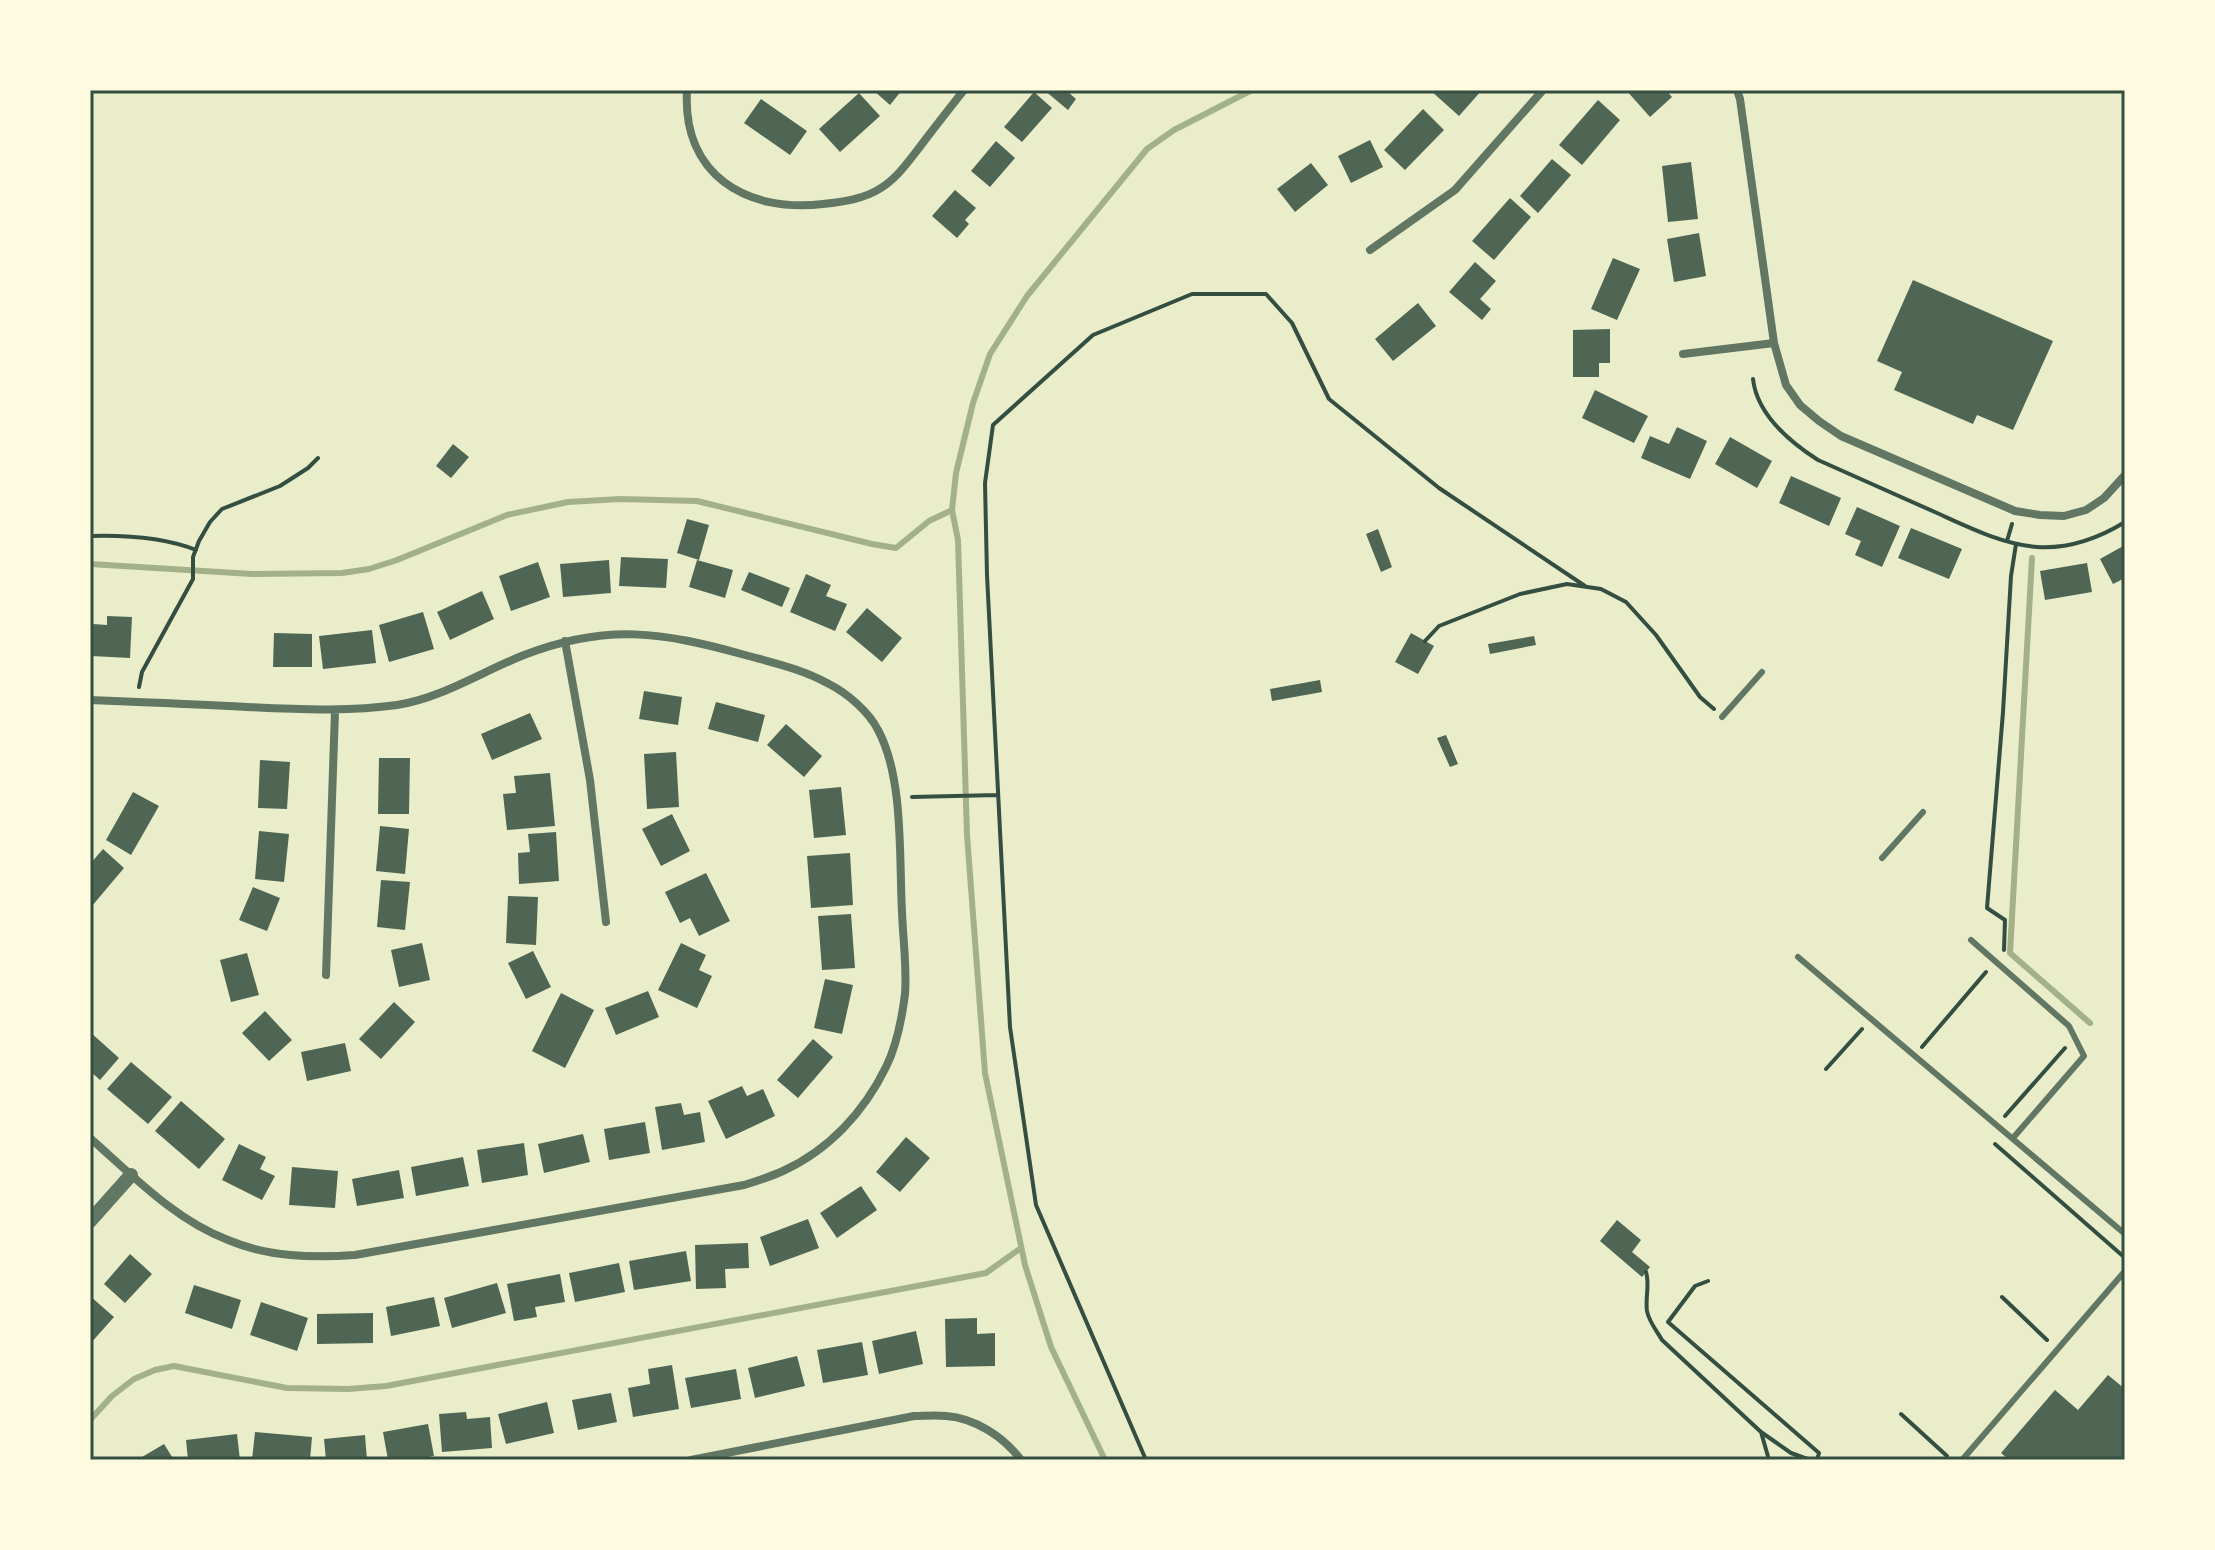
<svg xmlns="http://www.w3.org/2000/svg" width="2215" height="1550" font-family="Commissioner,sans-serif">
	<rect width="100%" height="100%" fill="#e9edc9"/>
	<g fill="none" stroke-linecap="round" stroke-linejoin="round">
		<!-- stream -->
		<path stroke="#a3b18a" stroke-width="6" d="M 2032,558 L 2010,953 L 2090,1023
			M 90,564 L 252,574 L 342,573 L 369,569 L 397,560 L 507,515 L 568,502 L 620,499 L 697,501 L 872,544 L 896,548 L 929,521 L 952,510
			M 90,1420 L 112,1396 L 134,1379 L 155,1370 L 174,1366 L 287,1388 L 348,1389 L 386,1386 L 986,1273 L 1021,1248
			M 1105,1460 L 1051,1347 L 1025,1265 L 985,1073 L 967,835 L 958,540 L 952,510 L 956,473 L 973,403 L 990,354 L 1027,296 L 1147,149 L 1174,130 L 1252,90"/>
	</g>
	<!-- building -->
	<path fill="#4f6655" d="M 873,90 L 902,90 L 890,105 Z
		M 1044,90 L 1068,90 L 1067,91 L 1076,99 L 1068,110 Z
		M 1430,90 L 1482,90 L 1459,116 Z
		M 1626,90 L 1666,90 L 1672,97 L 1650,117 Z
		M 1034,92 L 1052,108 L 1022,142 L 1004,127 Z
		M 859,93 L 880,116 L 840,152 L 819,129 Z
		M 761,99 L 807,131 L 790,155 L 744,123 Z
		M 1598,100 L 1620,120 L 1582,165 L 1559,145 Z
		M 1423,109 L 1444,130 L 1405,170 L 1384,150 Z
		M 1370,140 L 1383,167 L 1351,183 L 1338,156 Z
		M 996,141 L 1015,158 L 990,187 L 971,171 Z
		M 1552,159 L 1571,175 L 1538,213 L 1520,196 Z
		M 1691,162 L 1698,219 L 1668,222 L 1662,166 Z
		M 1311,163 L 1328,185 L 1295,212 L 1277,189 Z
		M 955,190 L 976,208 L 965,220 L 969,224 L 957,238 L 932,216 Z
		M 1510,198 L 1531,217 L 1494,260 L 1472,241 Z
		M 1699,233 L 1706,276 L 1674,282 L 1667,239 Z
		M 1613,258 L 1640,269 L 1617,320 L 1591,309 Z
		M 1475,262 L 1496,281 L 1480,299 L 1491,309 L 1482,320 L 1449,292 Z
		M 1913,280 L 2053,341 L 2013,430 L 1977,415 L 1973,424 L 1894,390 L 1902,372 L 1877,361 Z
		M 1418,303 L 1436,326 L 1393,361 L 1375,339 Z
		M 1610,329 L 1610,363 L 1599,363 L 1599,377 L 1573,377 L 1573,330 Z
		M 1595,390 L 1648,416 L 1634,443 L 1582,418 Z
		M 1677,427 L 1707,441 L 1690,479 L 1641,458 L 1650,436 L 1669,444 Z
		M 1730,437 L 1772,461 L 1757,488 L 1715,464 Z
		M 453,444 L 469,457 L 451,478 L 436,466 Z
		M 1791,476 L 1841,498 L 1829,526 L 1779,503 Z
		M 1857,507 L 1900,526 L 1882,567 L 1855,555 L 1861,541 L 1845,534 Z
		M 687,519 L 709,525 L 699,560 L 677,553 Z
		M 1911,528 L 1962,549 L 1949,579 L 1898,558 Z
		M 1378,529 L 1392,567 L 1381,572 L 1366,534 Z
		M 2125,545 L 2125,578 L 2113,584 L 2100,559 Z
		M 621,557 L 668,559 L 666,588 L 619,586 Z
		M 609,560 L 611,593 L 563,597 L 560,564 Z
		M 697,560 L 733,570 L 725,598 L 689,587 Z
		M 538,562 L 550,597 L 511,611 L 499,576 Z
		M 2087,563 L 2092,592 L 2045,600 L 2040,571 Z
		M 749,572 L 790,588 L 782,607 L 741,590 Z
		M 806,574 L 831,585 L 826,596 L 847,604 L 835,631 L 790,612 Z
		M 482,591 L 494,619 L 450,640 L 437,612 Z
		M 867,608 L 902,638 L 882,662 L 846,632 Z
		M 423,612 L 434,649 L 389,662 L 379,625 Z
		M 107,616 L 132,617 L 130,658 L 91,656 L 93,624 L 107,625 Z
		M 372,630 L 376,663 L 323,669 L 319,636 Z
		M 274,633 L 312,634 L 312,667 L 273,667 Z
		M 1411,633 L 1434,646 L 1418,674 L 1395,662 Z
		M 1534,636 L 1536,645 L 1490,654 L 1488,644 Z
		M 1320,680 L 1322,692 L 1272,701 L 1270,689 Z
		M 644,691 L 682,697 L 678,725 L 639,719 Z
		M 716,702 L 765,715 L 758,742 L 708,729 Z
		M 530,713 L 542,739 L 492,760 L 481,734 Z
		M 786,724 L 822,756 L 804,777 L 767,745 Z
		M 1446,735 L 1458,764 L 1450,767 L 1437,738 Z
		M 676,752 L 679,807 L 647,809 L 644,754 Z
		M 379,758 L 410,758 L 409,814 L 378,814 Z
		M 260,760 L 290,762 L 287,809 L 258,808 Z
		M 550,773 L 555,826 L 507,830 L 503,794 L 516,793 L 514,776 Z
		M 841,787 L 846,835 L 814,838 L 809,790 Z
		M 133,792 L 159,806 L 131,855 L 106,840 Z
		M 672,814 L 690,851 L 661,866 L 642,829 Z
		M 380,826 L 409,829 L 405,874 L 376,871 Z
		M 259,831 L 289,834 L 284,882 L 255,879 Z
		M 556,832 L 559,881 L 519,884 L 518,853 L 530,852 L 528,834 Z
		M 103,849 L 124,868 L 92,906 L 90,904 L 90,864 Z
		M 850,853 L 853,905 L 811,908 L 807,856 Z
		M 706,873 L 730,921 L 699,936 L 690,918 L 680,923 L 665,892 Z
		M 381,880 L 410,882 L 405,930 L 377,927 Z
		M 253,887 L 280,898 L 267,931 L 239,920 Z
		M 508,896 L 538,897 L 536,945 L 506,943 Z
		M 851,914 L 855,968 L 822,970 L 818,916 Z
		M 422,943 L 430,980 L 399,987 L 391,950 Z
		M 681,943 L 706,955 L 699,970 L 712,976 L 697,1008 L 658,990 Z
		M 533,951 L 551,987 L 526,999 L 508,963 Z
		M 247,953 L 259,995 L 231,1002 L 220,960 Z
		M 825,979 L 853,985 L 842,1034 L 814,1028 Z
		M 648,991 L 659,1017 L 616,1035 L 605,1008 Z
		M 561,993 L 594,1010 L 565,1068 L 532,1051 Z
		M 394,1002 L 415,1022 L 381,1059 L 359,1039 Z
		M 265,1011 L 292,1040 L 269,1061 L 242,1033 Z
		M 90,1032 L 119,1058 L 100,1080 L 90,1071 Z
		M 813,1039 L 833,1057 L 798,1098 L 777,1080 Z
		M 345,1043 L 351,1071 L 307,1081 L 301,1052 Z
		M 131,1062 L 172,1097 L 148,1124 L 107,1089 Z
		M 742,1086 L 747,1096 L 763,1089 L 775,1116 L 726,1139 L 708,1101 Z
		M 181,1101 L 225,1139 L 199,1169 L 155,1131 Z
		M 681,1103 L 684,1115 L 700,1112 L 705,1142 L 662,1150 L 655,1107 Z
		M 645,1122 L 650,1153 L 609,1160 L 604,1129 Z
		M 583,1134 L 590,1162 L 544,1173 L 538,1144 Z
		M 906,1137 L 930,1158 L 900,1192 L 876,1172 Z
		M 524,1143 L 528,1175 L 482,1183 L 477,1150 Z
		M 239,1144 L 266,1157 L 260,1169 L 275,1176 L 262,1200 L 222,1180 Z
		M 463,1157 L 469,1186 L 416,1196 L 411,1167 Z
		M 292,1167 L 338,1171 L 335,1208 L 289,1205 Z
		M 399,1170 L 404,1198 L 357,1206 L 352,1179 Z
		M 861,1186 L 877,1210 L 837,1238 L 820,1213 Z
		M 808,1219 L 819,1248 L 770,1266 L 760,1237 Z
		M 1617,1220 L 1641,1240 L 1632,1252 L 1650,1267 L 1642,1277 L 1600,1241 Z
		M 748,1243 L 749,1268 L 725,1269 L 726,1288 L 696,1289 L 695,1245 Z
		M 686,1251 L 691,1281 L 634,1290 L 629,1261 Z
		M 130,1254 L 152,1274 L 125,1303 L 104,1284 Z
		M 619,1263 L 625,1292 L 575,1302 L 569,1273 Z
		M 560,1274 L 565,1302 L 535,1307 L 537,1317 L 514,1321 L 507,1284 Z
		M 497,1283 L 506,1313 L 452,1328 L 444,1298 Z
		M 194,1285 L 241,1300 L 232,1329 L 185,1313 Z
		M 90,1296 L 114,1317 L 90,1344 Z
		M 434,1297 L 440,1326 L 391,1336 L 386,1307 Z
		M 261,1302 L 308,1318 L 297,1351 L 250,1335 Z
		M 373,1313 L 373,1343 L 317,1344 L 317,1314 Z
		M 977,1318 L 977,1334 L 995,1333 L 995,1366 L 946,1367 L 945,1319 Z
		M 916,1331 L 923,1364 L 879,1374 L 872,1341 Z
		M 862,1342 L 868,1375 L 823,1383 L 817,1350 Z
		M 797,1356 L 805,1386 L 755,1398 L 748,1368 Z
		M 672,1365 L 679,1409 L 633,1417 L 628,1388 L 650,1384 L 648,1369 Z
		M 736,1369 L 741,1399 L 691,1408 L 685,1378 Z
		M 2108,1375 L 2125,1389 L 2125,1460 L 2009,1460 L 2001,1453 L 2055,1390 L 2078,1410 Z
		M 611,1393 L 617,1422 L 578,1430 L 572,1400 Z
		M 547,1402 L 554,1433 L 506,1444 L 498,1414 Z
		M 466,1412 L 467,1419 L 490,1417 L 492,1448 L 442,1452 L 439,1414 Z
		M 428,1424 L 434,1456 L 411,1460 L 388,1460 L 383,1432 Z
		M 255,1432 L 312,1437 L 310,1460 L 252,1460 Z
		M 237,1434 L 240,1460 L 188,1460 L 186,1440 Z
		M 365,1435 L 367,1460 L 326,1460 L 324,1439 Z
		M 164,1444 L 174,1460 L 137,1460 Z"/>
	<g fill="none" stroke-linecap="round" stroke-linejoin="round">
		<!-- path -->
		<path stroke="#344e41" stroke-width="4" d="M 1753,379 C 1757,415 1790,442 1818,460 C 1858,478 1897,495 1937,513 C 1968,527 2002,544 2037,547 C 2068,549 2099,538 2125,522
			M 90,536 C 125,535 163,537 196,550
			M 2007,541 L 2012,524
			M 1425,641 L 1439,626 L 1520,594 L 1567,584 L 1601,589 L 1626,602 L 1656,635 L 1700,697 L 1714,709
			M 139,687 L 142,672 L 193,579 L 193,557 L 199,541 L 210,522 L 222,509 L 280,486 L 308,468 L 318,458
			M 912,797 L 997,795
			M 2004,950 L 2005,920 L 1987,908 L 2003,712 L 2011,576 L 2016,544
			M 1922,1047 L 1986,972
			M 1826,1069 L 1862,1029
			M 2005,1116 L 2065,1048
			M 1995,1144 L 2124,1257
			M 1646,1272 C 1650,1285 1645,1298 1647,1311 C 1649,1322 1657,1331 1662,1340 L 1761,1432 L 1769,1460
			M 1708,1281 L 1695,1286 L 1668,1322 L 1819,1453 L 1817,1460
			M 2002,1297 L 2047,1340
			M 1901,1414 L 1947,1456
			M 1761,1432 L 1791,1453 L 1810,1460
			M 1146,1460 L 1036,1205 L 1010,1027 L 987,575 L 985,483 L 993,425 L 1093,335 L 1192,294 L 1266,294 L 1292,323 L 1329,399 L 1439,488 L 1585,586"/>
		<!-- service -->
		<path stroke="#617663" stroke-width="6" d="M 1722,717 L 1762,672
			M 1882,858 L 1923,812
			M 1971,940 L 2069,1026 L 2084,1056 L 2013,1138
			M 1798,957 L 2125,1234
			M 1962,1460 L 2125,1271"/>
		<!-- minor -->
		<path stroke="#617663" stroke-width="8" d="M 687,90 C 682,174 745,213 823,204 C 843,202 864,199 881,188 C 897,178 908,162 919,148 C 934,128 949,109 964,90
			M 1737,90 L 1740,99 L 1774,343 L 1786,385 L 1800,405 L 1819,421 L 1841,436 L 2015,511 L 2040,515 L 2064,516 L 2086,510 L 2104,498 L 2125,475
			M 1370,250 L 1455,190 L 1543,90
			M 1683,354 L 1774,343
			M 565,641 L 590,780 L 606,922
			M 90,700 C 142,702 195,704 247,707 C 299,709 346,712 397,705 C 442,698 483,671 524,655 C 607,623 662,632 745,655 C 774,663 802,669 829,684 C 847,693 869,712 878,730 C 904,778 899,858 902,912 C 903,939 907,967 905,994 C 902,1018 897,1045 886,1067 C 864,1112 829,1150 783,1171 C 770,1177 757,1181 744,1185 L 355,1255 C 312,1258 268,1257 228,1240 C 175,1220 132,1175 90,1138
			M 326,975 L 335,711
			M 691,1460 L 914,1416 C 924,1416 935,1415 946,1416 C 975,1418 1004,1437 1021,1460"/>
		<!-- tertiary -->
		<path stroke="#617663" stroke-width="14" d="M 90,1221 L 131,1175"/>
	</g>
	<!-- border -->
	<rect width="2215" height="1550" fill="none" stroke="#fefae0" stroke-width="184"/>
	<rect x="92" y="92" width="2031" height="1366" fill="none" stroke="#344e41" stroke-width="3"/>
</svg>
